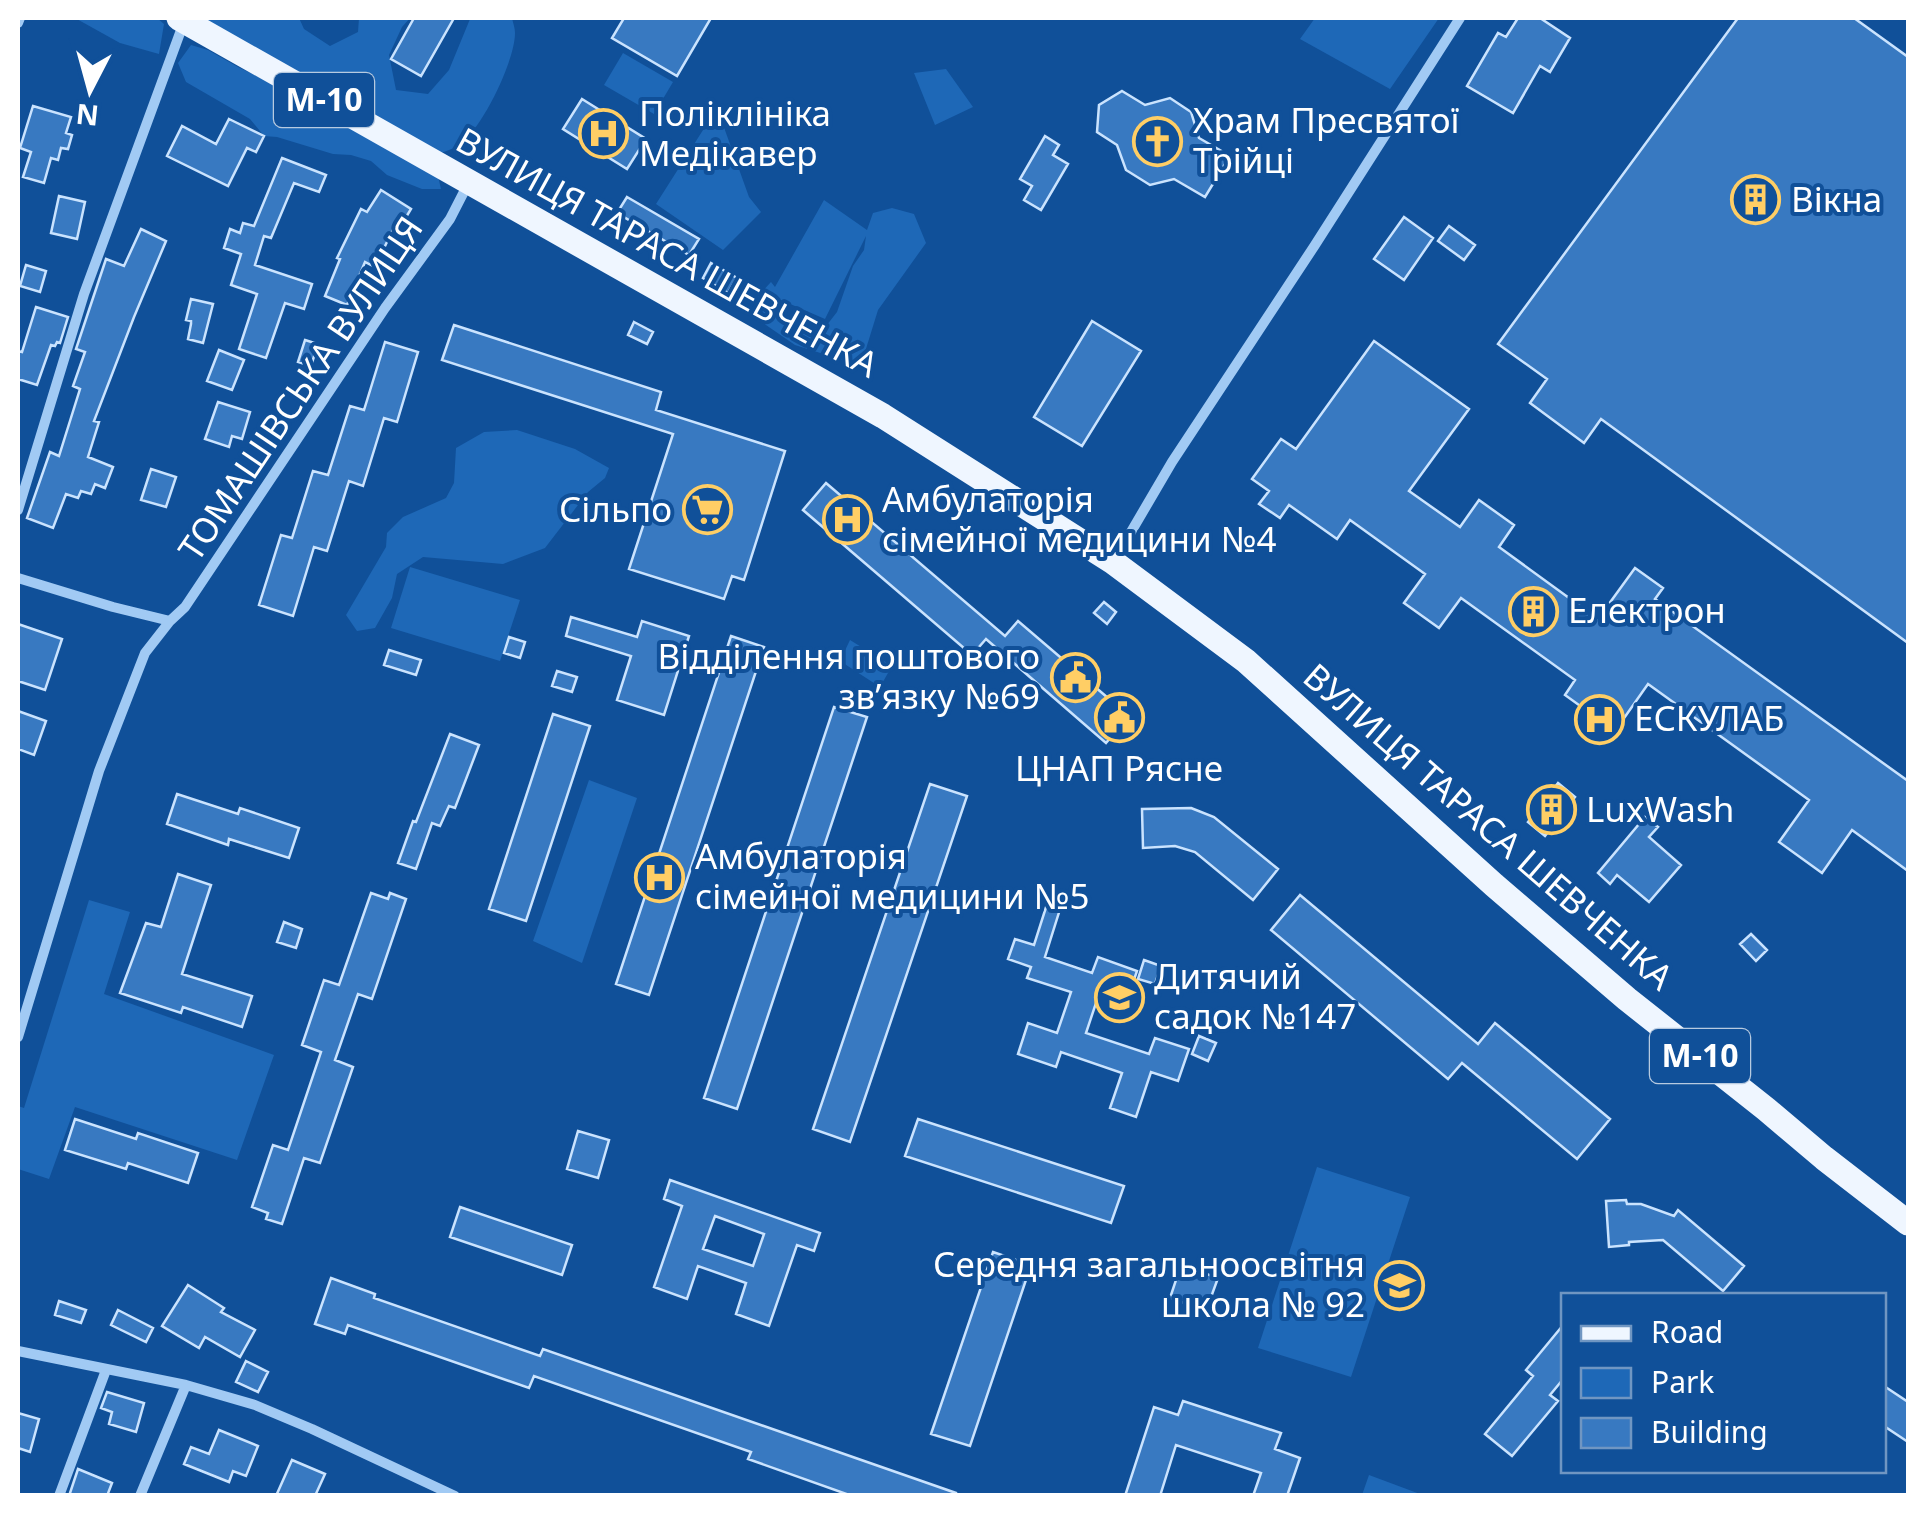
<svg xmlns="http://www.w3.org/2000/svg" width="1926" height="1513" font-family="'Noto Sans',sans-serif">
	<rect width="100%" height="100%" fill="#105099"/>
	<!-- green -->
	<path fill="#1e68b7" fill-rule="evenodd" d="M 75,18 L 157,18 L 164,24 L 159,54 L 120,43 Z
		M 200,18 L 299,18 L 304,29 L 330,46 L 358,32 L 359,18 L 410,18 L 402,27 L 389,55 L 396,90 L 428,94 L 449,70 L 470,19 L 512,18 C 513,23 515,28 515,33 C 515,61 482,129 459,145 C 451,151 438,153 429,156 Z
		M 1315,18 L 1439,18 L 1390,89 L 1300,39 Z
		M 191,45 L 208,50 L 238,67 L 290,92 L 314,110 L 345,117 L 437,172 L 441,189 L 422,189 L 387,175 L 371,161 L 351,155 L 333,154 L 277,137 L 264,136 L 250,119 L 186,82 L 178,63 Z
		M 623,53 L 673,82 L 654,114 L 604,85 Z
		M 946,69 L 973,107 L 935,125 L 914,73 Z
		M 717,108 L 749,197 L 761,212 L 723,250 L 656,204 Z
		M 824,200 L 867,230 L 873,213 L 892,208 L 914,214 L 926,243 L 878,310 L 865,352 L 852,363 L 795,345 L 753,316 L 758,296 L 771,282 L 775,287 ZM 866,236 L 864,250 L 853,266 L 837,312 L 823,330 L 801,321 L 783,317 L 781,300 L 825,319 Z
		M 517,430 L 575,449 L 609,468 L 605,478 L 588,492 L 545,548 L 503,564 L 423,557 L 397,574 L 392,598 L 375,628 L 357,631 L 346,615 L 386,547 L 387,533 L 403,517 L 446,498 L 454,483 L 456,448 L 484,432 Z
		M 410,567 L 520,600 L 500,661 L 391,628 Z
		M 850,640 L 892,666 L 880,687 L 840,661 Z
		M 589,780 L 637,798 L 582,963 L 533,941 Z
		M 89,900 L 130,912 L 104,994 L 274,1055 L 237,1160 L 75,1107 L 49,1179 L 18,1169 L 18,1106 L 24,1108 Z
		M 1317,1167 L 1410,1197 L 1351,1377 L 1258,1348 Z
		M 1369,1475 L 1420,1494 L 1420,1495 L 1362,1495 Z"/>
	<!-- building -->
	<path fill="#3879c1" stroke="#cae3fe" stroke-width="2.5" fill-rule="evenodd" d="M 414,18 L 454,18 L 421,76 L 391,59 Z
		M 624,18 L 711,18 L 677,76 L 612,38 Z
		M 1518,18 L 1540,18 L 1570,38 L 1550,72 L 1540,66 L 1513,113 L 1467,86 L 1498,33 L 1506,37 Z
		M 1738,18 L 1854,18 L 1908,57 L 1908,643 L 1601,419 L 1584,443 L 1530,403 L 1547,379 L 1498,344 Z
		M 1122,91 L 1145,105 L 1170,98 L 1191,112 L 1199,138 L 1230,156 L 1205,197 L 1174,179 L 1150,185 L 1126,170 L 1117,145 L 1097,132 L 1099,105 Z
		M 582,99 L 646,139 L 627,169 L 563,129 Z
		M 33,106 L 71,117 L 66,133 L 72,135 L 68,149 L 61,148 L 58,160 L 51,158 L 44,183 L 23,177 L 31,152 L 20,148 Z
		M 229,119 L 264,136 L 256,152 L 247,148 L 228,186 L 167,156 L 182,126 L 216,144 Z
		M 1045,136 L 1059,145 L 1053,155 L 1068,164 L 1041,210 L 1024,200 L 1032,186 L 1020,179 Z
		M 282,158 L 326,175 L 319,192 L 294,183 L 271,238 L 264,236 L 255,265 L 312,284 L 304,309 L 285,303 L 266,358 L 239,349 L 257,294 L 231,285 L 241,254 L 224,248 L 230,229 L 240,233 L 243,223 L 254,226 Z
		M 381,190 L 411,209 L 402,224 L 397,221 L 375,267 L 365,262 L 347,305 L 325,296 L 340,259 L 337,258 L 361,209 L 367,212 Z
		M 59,196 L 85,202 L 77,239 L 51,233 Z
		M 627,197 L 699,239 L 689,255 L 617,213 Z
		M 1404,217 L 1433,238 L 1404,280 L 1374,259 Z
		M 1449,226 L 1475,245 L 1464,260 L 1438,241 Z
		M 141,229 L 166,241 L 134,317 L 94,421 L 99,422 L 88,457 L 113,467 L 105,488 L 95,484 L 91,494 L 81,491 L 78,498 L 66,494 L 53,528 L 27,518 L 50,452 L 59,456 L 80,389 L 73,386 L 85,352 L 76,349 L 106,259 L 124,266 Z
		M 711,263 L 737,278 L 728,293 L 703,278 Z
		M 26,265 L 46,271 L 40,292 L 20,286 Z
		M 735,284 L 749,292 L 741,304 L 728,296 Z
		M 191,299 L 213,304 L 203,343 L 188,339 L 191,324 L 191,321 L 186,320 Z
		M 36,307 L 68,317 L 60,343 L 57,342 L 55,346 L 51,345 L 37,385 L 18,379 L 18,351 L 22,352 Z
		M 1092,321 L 1141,351 L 1082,446 L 1034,417 Z
		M 634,322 L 653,332 L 647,344 L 628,335 Z
		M 454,325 L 661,392 L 656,410 L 785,451 L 744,580 L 732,576 L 724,599 L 629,569 L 673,434 L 442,360 Z
		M 305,340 L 318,344 L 311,366 L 298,362 Z
		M 1374,341 L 1469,409 L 1409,491 L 1460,527 L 1479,500 L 1514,525 L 1499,547 L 1598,619 L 1635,568 L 1663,588 L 1655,599 L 1908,781 L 1908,871 L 1852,830 L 1822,873 L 1779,842 L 1809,800 L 1648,684 L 1615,731 L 1565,695 L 1575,680 L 1461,598 L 1439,628 L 1404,603 L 1425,574 L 1350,520 L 1337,539 L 1289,505 L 1280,518 L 1259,504 L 1269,491 L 1252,479 L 1281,439 L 1296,449 Z
		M 385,342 L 418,352 L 397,422 L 384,418 L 363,486 L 349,481 L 327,551 L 314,547 L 293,616 L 259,605 L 281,535 L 292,538 L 313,471 L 328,475 L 350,406 L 364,410 Z
		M 219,350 L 244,360 L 232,390 L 207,381 Z
		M 218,402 L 250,412 L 242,439 L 232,436 L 229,447 L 205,439 Z
		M 151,469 L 176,477 L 166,507 L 141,500 Z
		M 826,483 L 1005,636 L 1018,621 L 1129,716 L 1106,743 L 986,639 L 972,655 L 803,510 Z
		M 1104,602 L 1116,612 L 1107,624 L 1094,613 Z
		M 571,617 L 637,637 L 642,621 L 689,636 L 664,715 L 617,700 L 631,656 L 566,636 Z
		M 18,624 L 62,639 L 45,690 L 18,681 Z
		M 731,636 L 764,647 L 649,995 L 616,984 Z
		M 509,637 L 525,642 L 520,658 L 504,653 Z
		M 389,650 L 421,660 L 416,675 L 384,665 Z
		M 557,671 L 577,677 L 572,692 L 552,686 Z
		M 834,707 L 867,717 L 737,1109 L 704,1098 Z
		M 18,711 L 46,721 L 34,755 L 18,749 Z
		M 553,714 L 590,726 L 526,921 L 489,909 Z
		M 450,734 L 479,745 L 455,808 L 449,806 L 440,826 L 432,823 L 416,869 L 398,863 L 413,821 L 416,822 Z
		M 1558,783 L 1575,797 L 1545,836 L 1528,822 Z
		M 930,784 L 967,796 L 850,1142 L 813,1129 Z
		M 177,794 L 238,814 L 240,808 L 299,828 L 289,858 L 229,839 L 228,845 L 167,824 Z
		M 1191,808 L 1214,817 L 1278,869 L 1253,900 L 1195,852 L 1175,846 L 1143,848 L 1142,809 Z
		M 1645,817 L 1658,827 L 1649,837 L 1681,865 L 1649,902 L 1617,875 L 1610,884 L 1598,873 Z
		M 178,874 L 211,885 L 182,974 L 252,996 L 242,1027 L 183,1007 L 181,1013 L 120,993 L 146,923 L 161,927 Z
		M 371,893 L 388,899 L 390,893 L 406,899 L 372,999 L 358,994 L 335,1060 L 353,1067 L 320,1163 L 304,1158 L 282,1224 L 266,1219 L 268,1213 L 252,1207 L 273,1145 L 288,1150 L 321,1052 L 302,1045 L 324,980 L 339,985 Z
		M 1300,895 L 1478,1044 L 1495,1023 L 1610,1119 L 1577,1159 L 1462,1063 L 1448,1079 L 1271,930 Z
		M 1048,901 L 1061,906 L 1045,957 L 1092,973 L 1098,957 L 1137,971 L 1126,1003 L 1099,994 L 1086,1033 L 1149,1054 L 1155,1038 L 1189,1049 L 1178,1081 L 1151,1072 L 1136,1117 L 1110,1108 L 1122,1073 L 1061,1052 L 1056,1067 L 1018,1054 L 1028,1023 L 1057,1033 L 1071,992 L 1027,978 L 1031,967 L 1008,959 L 1015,939 L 1034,945 Z
		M 284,922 L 302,929 L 296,948 L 277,942 Z
		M 1751,934 L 1767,950 L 1756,961 L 1740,944 Z
		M 1144,960 L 1161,966 L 1155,984 L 1138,979 Z
		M 1199,1036 L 1216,1043 L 1208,1061 L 1192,1054 Z
		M 75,1119 L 136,1139 L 138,1133 L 198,1153 L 188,1183 L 128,1163 L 126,1169 L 65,1150 Z
		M 918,1119 L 1124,1186 L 1111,1223 L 905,1156 Z
		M 578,1131 L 609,1140 L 598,1178 L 567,1169 Z
		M 670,1180 L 820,1233 L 814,1251 L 797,1245 L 769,1326 L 736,1314 L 746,1283 L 698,1266 L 687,1299 L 654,1287 L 682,1206 L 664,1199 ZM 715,1216 L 764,1234 L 753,1266 L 703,1249 Z
		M 1626,1200 L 1627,1204 L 1641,1204 L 1674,1216 L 1678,1210 L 1744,1266 L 1723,1291 L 1663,1240 L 1629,1242 L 1629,1245 L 1609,1247 L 1606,1201 Z
		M 460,1207 L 572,1245 L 562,1275 L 450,1237 Z
		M 993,1252 L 1031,1265 L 970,1446 L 931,1434 Z
		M 1181,1265 L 1218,1278 L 1206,1311 L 1170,1298 Z
		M 331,1278 L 375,1294 L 374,1298 L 540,1356 L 543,1349 L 956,1493 L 956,1496 L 852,1496 L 748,1459 L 751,1452 L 534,1376 L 529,1388 L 348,1325 L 345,1334 L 315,1324 Z
		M 188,1285 L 224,1308 L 221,1312 L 255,1330 L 240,1357 L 205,1337 L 199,1348 L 162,1326 Z
		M 59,1301 L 86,1310 L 81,1323 L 55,1315 Z
		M 118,1310 L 153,1328 L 146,1342 L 111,1325 Z
		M 1564,1324 L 1564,1378 L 1550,1395 L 1558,1401 L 1512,1456 L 1485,1434 L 1533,1376 L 1526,1370 Z
		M 246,1361 L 268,1372 L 258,1392 L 236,1382 Z
		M 1884,1386 L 1908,1402 L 1908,1442 L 1884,1426 Z
		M 107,1392 L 144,1403 L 136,1432 L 109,1424 L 112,1412 L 101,1408 Z
		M 1183,1401 L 1281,1433 L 1275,1449 L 1300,1458 L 1287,1496 L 1253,1496 L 1261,1473 L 1176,1445 L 1160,1496 L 1125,1496 L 1154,1407 L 1178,1415 Z
		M 18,1413 L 39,1419 L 30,1452 L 18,1448 Z
		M 219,1430 L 258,1446 L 246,1476 L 233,1471 L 229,1482 L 184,1464 L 191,1447 L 209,1454 Z
		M 292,1460 L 325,1474 L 315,1496 L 276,1496 Z
		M 78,1469 L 112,1483 L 107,1496 L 69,1496 Z"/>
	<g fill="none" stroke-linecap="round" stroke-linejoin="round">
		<!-- street -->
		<path stroke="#a1caf4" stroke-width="10" d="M 18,23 L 20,18
			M 18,510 L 84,294 L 184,22
			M 1114,561 L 1172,462 L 1315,245 L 1460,18
			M 18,578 L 113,607 L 170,621
			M 18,1037 L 99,771 L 145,653 L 170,621 L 185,607 L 385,308 L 450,219 L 469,182
			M 18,1351 L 186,1385 L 255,1405 L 312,1429 L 455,1496
			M 59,1496 L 106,1370
			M 140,1496 L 186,1385"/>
		<!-- primary -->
		<path stroke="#eff6ff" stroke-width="25" d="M 179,18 L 883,416 L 1113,562 L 1246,661 L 1494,885 L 1627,999 L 1766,1109 L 1824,1158 L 1908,1223"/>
	</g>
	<!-- icons -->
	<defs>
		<symbol id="hospital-ring" viewBox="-11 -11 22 22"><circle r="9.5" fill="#105099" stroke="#ffce65" stroke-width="1.5"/><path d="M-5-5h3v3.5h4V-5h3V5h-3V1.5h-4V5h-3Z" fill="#ffce65"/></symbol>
		<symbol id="church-ring" viewBox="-11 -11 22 22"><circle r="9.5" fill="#105099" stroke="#ffce65" stroke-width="1.5"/><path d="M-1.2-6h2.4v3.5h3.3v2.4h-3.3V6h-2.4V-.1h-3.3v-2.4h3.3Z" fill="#ffce65"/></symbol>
		<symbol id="building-ring" viewBox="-11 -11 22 22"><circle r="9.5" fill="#105099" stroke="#ffce65" stroke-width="1.5"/><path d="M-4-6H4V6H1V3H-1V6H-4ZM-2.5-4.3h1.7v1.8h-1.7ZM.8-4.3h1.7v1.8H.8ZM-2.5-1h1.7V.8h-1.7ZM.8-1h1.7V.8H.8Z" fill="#ffce65"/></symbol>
		<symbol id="supermarket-ring" viewBox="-11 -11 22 22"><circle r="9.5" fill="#105099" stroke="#ffce65" stroke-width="1.5"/><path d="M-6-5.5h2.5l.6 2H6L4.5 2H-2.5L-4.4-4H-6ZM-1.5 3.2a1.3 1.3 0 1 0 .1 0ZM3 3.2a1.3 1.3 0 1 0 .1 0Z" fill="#ffce65"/></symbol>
		<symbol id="civic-ring" viewBox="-11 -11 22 22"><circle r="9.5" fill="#105099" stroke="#ffce65" stroke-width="1.5"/><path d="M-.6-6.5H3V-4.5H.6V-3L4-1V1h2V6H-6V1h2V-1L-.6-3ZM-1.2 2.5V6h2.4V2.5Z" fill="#ffce65"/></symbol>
		<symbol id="school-ring" viewBox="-11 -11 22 22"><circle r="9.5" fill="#105099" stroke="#ffce65" stroke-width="1.5"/><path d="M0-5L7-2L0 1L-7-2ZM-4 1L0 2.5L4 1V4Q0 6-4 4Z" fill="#ffce65"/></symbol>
	</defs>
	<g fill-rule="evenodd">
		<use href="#hospital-ring" x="576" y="106" width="55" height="55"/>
		<use href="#church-ring" x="1130" y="114" width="55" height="55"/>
		<use href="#building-ring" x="1728" y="172" width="55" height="55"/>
		<use href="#supermarket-ring" x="680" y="482" width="55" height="55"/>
		<use href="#hospital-ring" x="820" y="492" width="55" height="55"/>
		<use href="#building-ring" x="1506" y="584" width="55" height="55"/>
		<use href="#civic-ring" x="1048" y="650" width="55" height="55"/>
		<use href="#civic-ring" x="1092" y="690" width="55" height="55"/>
		<use href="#hospital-ring" x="1572" y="692" width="55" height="55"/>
		<use href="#building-ring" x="1524" y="782" width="55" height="55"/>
		<use href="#hospital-ring" x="632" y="850" width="55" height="55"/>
		<use href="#school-ring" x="1092" y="970" width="55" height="55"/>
		<use href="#school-ring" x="1372" y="1258" width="55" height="55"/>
	</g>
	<g text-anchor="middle" stroke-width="8" stroke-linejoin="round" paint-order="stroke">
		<!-- shield labels -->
		<g fill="#105099" stroke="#b7cae0" stroke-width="2.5">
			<rect x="274" y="73" width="100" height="54" rx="8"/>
			<rect x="1650" y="1029" width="100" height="54" rx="8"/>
		</g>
		<g font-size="32" font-weight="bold" fill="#fff">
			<text x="324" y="111">М-10</text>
			<text x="1700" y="1067">М-10</text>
		</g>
		<!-- poi labels -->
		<g font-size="35" fill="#fff" stroke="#105099" text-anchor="start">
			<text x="639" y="126">Поліклініка<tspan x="639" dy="40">Медікавер</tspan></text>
			<text x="1193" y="133">Храм Пресвятої<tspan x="1193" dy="40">Трійці</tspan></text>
			<text x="1791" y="212">Вікна</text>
			<text x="882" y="512">Амбулаторія<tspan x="882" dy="40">сімейної медицини №4</tspan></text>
			<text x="672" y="522" text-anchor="end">Сільпо</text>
			<text x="1568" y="623">Електрон</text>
			<text x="1040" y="669" text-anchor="end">Відділення поштового<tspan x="1040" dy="40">зв’язку №69</tspan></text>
			<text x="1634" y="731">ЕСКУЛАБ</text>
			<text x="1119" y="781" text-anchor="middle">ЦНАП Рясне</text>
			<text x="1586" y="822">LuxWash</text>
			<text x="695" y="869">Амбулаторія<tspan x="695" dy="40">сімейної медицини №5</tspan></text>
			<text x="1154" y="989">Дитячий<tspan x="1154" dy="40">садок №147</tspan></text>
			<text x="1365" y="1277" text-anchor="end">Середня загальноосвітня<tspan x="1365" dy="40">школа № 92</tspan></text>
		</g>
		<!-- street labels -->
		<g font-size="35" fill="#fff" stroke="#105099">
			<text transform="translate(667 253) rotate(29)" y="12">ВУЛИЦЯ ТАРАСА ШЕВЧЕНКА</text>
			<text transform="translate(301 389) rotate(-56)" y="12">ТОМАШІВСЬКА ВУЛИЦЯ</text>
			<text transform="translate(1488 827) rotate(41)" y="12">ВУЛИЦЯ ТАРАСА ШЕВЧЕНКА</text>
		</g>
	</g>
	<!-- border -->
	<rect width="1926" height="1513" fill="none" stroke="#ffffff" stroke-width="40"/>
	<!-- legend -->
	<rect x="1561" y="1293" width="325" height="180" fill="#105099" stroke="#7096c2" stroke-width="2.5"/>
	<rect x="1581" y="1326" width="50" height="15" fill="#eff6ff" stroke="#7096c2" stroke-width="2.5"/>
	<text x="1651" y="1343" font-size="30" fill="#ffffff">Road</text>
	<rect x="1581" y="1368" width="50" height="30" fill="#1e68b7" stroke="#7096c2" stroke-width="2.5"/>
	<text x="1651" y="1393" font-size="30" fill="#ffffff">Park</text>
	<rect x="1581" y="1418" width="50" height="30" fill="#3879c1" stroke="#7096c2" stroke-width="2.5"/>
	<text x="1651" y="1443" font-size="30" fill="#ffffff">Building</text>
	<!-- north arrow -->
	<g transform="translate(90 90) rotate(186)" stroke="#105099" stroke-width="8" paint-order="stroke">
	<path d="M0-8L18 38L0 25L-18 38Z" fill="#ffffff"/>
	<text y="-15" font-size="28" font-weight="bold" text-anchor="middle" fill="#ffffff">N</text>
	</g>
</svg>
